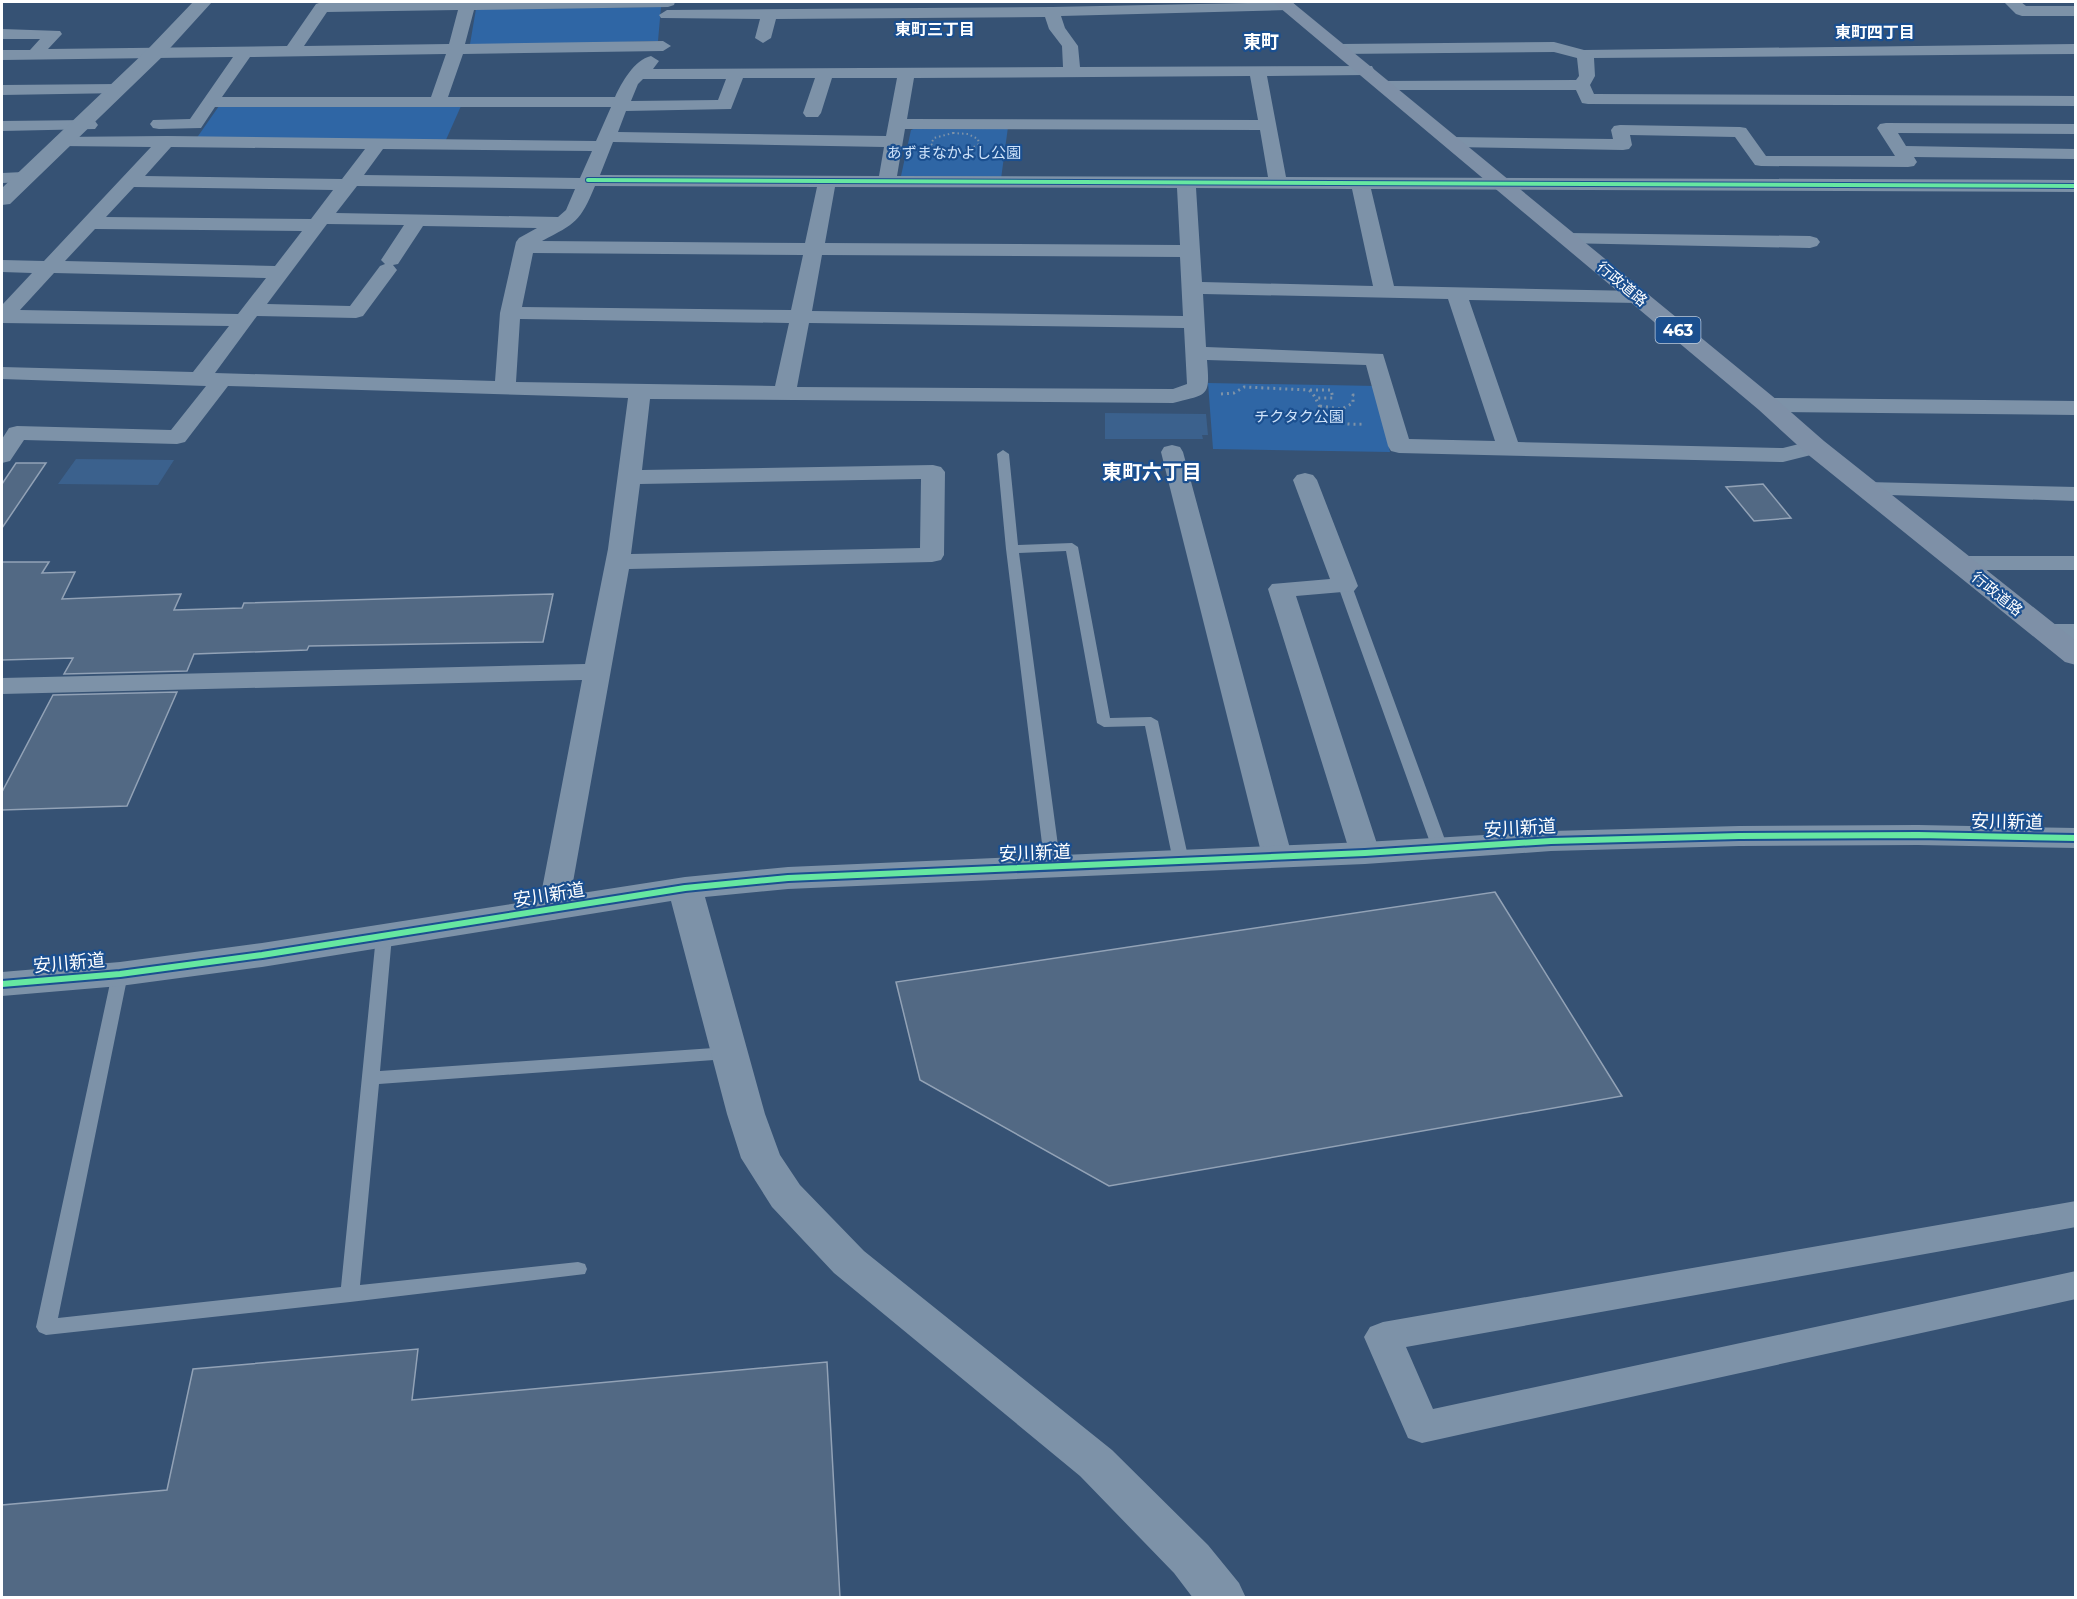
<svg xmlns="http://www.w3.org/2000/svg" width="2077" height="1599" font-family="Montserrat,'Noto Sans JP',sans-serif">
	<rect width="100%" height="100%" fill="#365274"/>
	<!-- green -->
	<path fill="#2f66a5" d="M 661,7 L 658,41 L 478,46 L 470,44 L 476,9 Z
		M 219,106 L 461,106 L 445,142 L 196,139 Z
		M 918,127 L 1008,127 L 1001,179 L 910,179 L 901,176 L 911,130 Z
		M 1208,383 L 1377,386 L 1390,452 L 1213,449 Z"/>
	<!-- water -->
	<path fill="#3b618d" d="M 1105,413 L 1206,414 L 1208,435 L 1202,435 L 1203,439 L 1105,439 Z
		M 76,459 L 174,460 L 158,485 L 58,484 Z"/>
	<!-- building -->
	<path fill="#526984" stroke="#92a2b6" stroke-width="1.5" d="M 16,463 L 46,463 L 2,528 L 2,484 Z
		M 1763,484 L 1791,518 L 1754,521 L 1726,487 Z
		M 2,562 L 49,562 L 42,573 L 75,572 L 62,599 L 181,594 L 174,610 L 242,608 L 244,603 L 553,594 L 543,642 L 309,646 L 307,650 L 194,654 L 187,671 L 64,674 L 73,658 L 2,660 Z
		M 177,692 L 127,806 L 2,810 L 2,792 L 53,695 Z
		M 1495,892 L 1622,1096 L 1109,1186 L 920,1080 L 896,982 Z
		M 418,1349 L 412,1400 L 827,1362 L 840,1598 L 2,1598 L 2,1505 L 167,1490 L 193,1369 Z"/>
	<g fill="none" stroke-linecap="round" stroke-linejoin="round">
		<!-- path-far1 -->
		<path stroke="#7d92a8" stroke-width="2" stroke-dasharray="1.5 3" stroke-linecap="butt" d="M 953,133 L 968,134 L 978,139 L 979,144 C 964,154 946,155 931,144 L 934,138 Z"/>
		<!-- path -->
		<path stroke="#7d92a8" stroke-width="3" stroke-dasharray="2 4" stroke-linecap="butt" d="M 1310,390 L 1331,390 L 1333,398 L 1316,398
			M 1221,394 L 1234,393 L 1244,387 L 1309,390 C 1315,395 1316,400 1320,407 C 1329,424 1346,425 1364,424
			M 1320,406 L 1342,409 L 1353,403 L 1353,395 L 1357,396"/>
		<!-- service -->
		<path fill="#7d92a8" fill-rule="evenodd" d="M 1003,450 L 1009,454 L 1018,545 L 1072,543 L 1078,547 L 1110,718 L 1151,717 L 1158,721 L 1189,861 L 1186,864 L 1176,864 L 1173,861 L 1145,726 L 1104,727 L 1097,723 L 1066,551 L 1019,553 L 1061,868 L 1053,873 L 1045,868 L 1006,549 L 997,454 Z
			M 1345,582 L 1352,586 L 1448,848 L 1445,851 L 1440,853 L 1432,848 L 1338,586 Z
			M 384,931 L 390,932 L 392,936 L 380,1071 L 728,1047 L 734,1049 L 737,1053 L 734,1057 L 728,1059 L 379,1084 L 360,1285 L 578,1262 L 585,1264 L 587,1269 L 585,1274 L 350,1302 L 46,1335 L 39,1332 L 36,1327 L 112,974 L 114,970 L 126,970 L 128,974 L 58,1318 L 341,1287 L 376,936 L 378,932 Z"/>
		<!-- minor -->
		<path fill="#7d92a8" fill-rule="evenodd" d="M 322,2 L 675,2 L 674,5 L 668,7 L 474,10 L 465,44 L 663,41 L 671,46 L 663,51 L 463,54 L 448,97 L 615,97 C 622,82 634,60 651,56 L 659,61 L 653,69 L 1063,67 L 1062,46 L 1049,29 L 1045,17 L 776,19 L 771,38 L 763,43 L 755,38 L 760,19 L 661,18 L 659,15 L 667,10 L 1052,7 L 1292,2 L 1295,5 L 1287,10 L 1061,16 L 1065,28 L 1078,46 L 1080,67 L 1372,66 L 1374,70 L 1372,74 L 1366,75 L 1267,76 L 1286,177 L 2076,180 L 2076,192 L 1371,189 L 1394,286 L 1638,291 L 1645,293 L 1648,297 L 1645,301 L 1638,303 L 1469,300 L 1518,442 L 1783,448 L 1815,440 L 1823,442 L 1826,447 L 1823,452 L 1783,462 L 1399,453 L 1391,451 L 1388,446 L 1366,365 L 1207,360 C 1210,397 1209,394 1173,403 L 650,399 L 642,470 L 933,465 L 941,467 L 945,472 L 944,555 L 941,560 L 932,562 L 629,569 L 568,910 L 564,917 L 553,920 L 542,917 L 538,910 L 582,680 L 2,694 L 2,678 L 585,664 L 608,549 L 628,398 L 228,386 L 185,442 L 177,444 L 24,440 L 10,461 L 2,463 L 2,439 L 9,428 L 17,426 L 171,430 L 206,386 L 2,379 L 2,367 L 193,372 L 229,326 L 2,323 L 2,305 L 32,273 L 2,272 L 2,260 L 44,261 L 151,147 L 62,146 L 56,145 L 53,141 L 56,137 L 167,136 L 596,141 L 611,107 L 215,107 L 201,128 L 159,129 L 153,128 L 150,124 L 153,120 L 190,119 L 233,57 L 2,60 L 2,50 L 30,50 L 40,39 L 2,39 L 2,29 L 60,31 L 62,34 L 48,49 L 287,46 L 316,4 ZM 458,10 L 449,44 L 304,46 L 327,12 ZM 446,54 L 431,97 L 222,97 L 250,57 ZM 1250,76 L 1258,120 L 907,119 L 914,78 ZM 743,78 L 815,78 L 803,113 L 806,117 L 818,117 L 821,113 L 832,78 L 897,78 L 886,136 L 618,132 L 626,111 L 731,109 ZM 643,79 L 726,79 L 718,100 L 631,101 L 638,84 ZM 905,129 L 1260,130 L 1268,177 L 897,176 ZM 613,142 L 884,147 L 879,176 L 600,175 ZM 171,147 L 365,149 L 342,179 L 145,176 ZM 383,149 L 592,151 L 580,178 L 364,175 ZM 357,186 L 575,189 L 566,210 L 558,217 L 336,213 ZM 595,186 L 817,187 L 805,243 L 542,241 C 576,223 580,222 595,186 ZM 134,187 L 333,190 L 311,219 L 106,217 ZM 835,187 L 1177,188 L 1180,245 L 825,243 ZM 1196,188 L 1352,189 L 1373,286 L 1202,282 ZM 327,224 L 404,225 L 381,260 L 385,264 L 380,266 L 350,306 L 267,304 ZM 423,226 L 537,228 L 519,238 L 516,242 L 500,313 L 495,381 L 215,373 L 257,316 L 356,318 L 363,316 L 397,270 L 393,265 L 398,264 ZM 95,229 L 302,231 L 275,266 L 65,261 ZM 533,253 L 803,255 L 791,310 L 522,307 ZM 822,255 L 1180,257 L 1183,316 L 812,311 ZM 54,273 L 266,278 L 238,314 L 20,310 ZM 1203,294 L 1448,299 L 1495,441 L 1409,439 L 1383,354 L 1206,347 ZM 520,319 L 789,323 L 775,386 L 516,382 ZM 809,323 L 1184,328 L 1187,384 L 1173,389 L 797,387 ZM 921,479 L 920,548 L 631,554 L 640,484 Z
			M 2004,2 L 2021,2 L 2026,6 L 2076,6 L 2076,16 L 2022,16 L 2016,14 Z
			M 1554,42 L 1584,50 L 2076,44 L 2076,54 L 1594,58 L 1595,76 L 1590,85 L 1594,94 L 2076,96 L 2076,106 L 1588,104 L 1582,103 L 1576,90 L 1385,90 L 1379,89 L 1377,85 L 1379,81 L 1576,80 L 1579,76 L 1577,58 L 1554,52 L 1340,54 L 1332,49 L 1340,44 Z
			M 117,84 L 123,85 L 126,89 L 123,93 L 2,95 L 2,85 Z
			M 89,120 L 95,121 L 98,125 L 95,129 L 2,131 L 2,121 Z
			M 1886,123 L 2076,124 L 2076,134 L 1898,133 L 1906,146 L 2076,149 L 2076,159 L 1914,157 L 1917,162 L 1914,166 L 1908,167 L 1761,166 L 1755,165 L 1735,137 L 1630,135 L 1632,145 L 1629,149 L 1623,150 L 1453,147 L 1447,146 L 1444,142 L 1447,138 L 1453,137 L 1613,139 L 1611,130 L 1614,126 L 1620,125 L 1740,127 L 1746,128 L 1766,156 L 1895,156 L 1877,128 L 1880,124 Z
			M 23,172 L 30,174 L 32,178 L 30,182 L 2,183 L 2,173 Z
			M 1568,233 L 1810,236 L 1817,238 L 1820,242 L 1817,246 L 1810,248 L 1561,243 L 1558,239 L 1561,235 Z
			M 1768,398 L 2076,401 L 2076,415 L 1768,412 L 1760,410 L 1757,405 L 1760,400 Z
			M 1172,445 L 1180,447 L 1183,452 L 1292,856 L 1287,862 L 1277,865 L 1267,862 L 1262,856 L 1161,452 L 1164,447 Z
			M 1305,473 L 1313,475 L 1317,480 L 1358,586 L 1354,591 L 1296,596 L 1380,853 L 1375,859 L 1365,862 L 1355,859 L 1350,853 L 1268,589 L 1272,584 L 1330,579 L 1293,480 L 1297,475 Z
			M 1867,482 L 2076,487 L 2076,501 L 1859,494 L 1855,489 L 1859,484 Z
			M 1959,556 L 2076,556 L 2076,570 L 1959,570 L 1950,568 L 1947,563 L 1950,558 Z
			M 2046,624 L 2076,624 L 2076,640 L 2037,637 L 2033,632 L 2037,627 Z
			M 2076,1201 L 2076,1227 L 1406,1347 L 1433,1409 L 2076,1271 L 2076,1299 L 1422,1443 L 1408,1438 L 1364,1337 L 1370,1327 L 1383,1322 Z"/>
		<!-- tertiary -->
		<path fill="#7d92a8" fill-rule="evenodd" d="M 193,2 L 212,2 L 162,57 L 10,204 L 2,205 L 2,188 L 148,49 Z
			M 1918,825 L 2076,828 L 2076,848 L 1918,845 L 1739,846 L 1551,851 L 1365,864 L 788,889 L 705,897 L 765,1114 L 780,1155 L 800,1185 L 864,1251 L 1112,1450 L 1208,1545 L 1239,1583 L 1246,1598 L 1193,1598 L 1174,1573 L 1080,1476 L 834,1273 L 772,1207 L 741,1158 L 727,1114 L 671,901 L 262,967 L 120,986 L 2,996 L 2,972 L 120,962 L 262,943 L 685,877 L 788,867 L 1365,842 L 1551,831 L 1739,826 Z"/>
		<!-- trunk -->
		<path fill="#7e90a7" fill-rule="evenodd" d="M 1273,2 L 1292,2 L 1777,400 L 1824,441 L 2076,641 L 2076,665 L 2065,662 L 1806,453 L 1759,410 Z"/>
		<defs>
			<path id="cycleway-far1" d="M 588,180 L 2076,186"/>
			<path id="cycleway" d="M 2,984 L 120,974 L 262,955 L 685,888 L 788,878 L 1365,853 L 1551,841 L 1739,836 L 1918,835 L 2076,838"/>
		</defs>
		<!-- cycleway-far1 casing -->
		<use href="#cycleway-far1" stroke="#1b4f8f" stroke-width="6"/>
		<!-- cycleway casing -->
		<use href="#cycleway" stroke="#1b4f8f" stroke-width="10"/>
		<!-- cycleway-far1 -->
		<use href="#cycleway-far1" stroke="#66e7a1" stroke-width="4"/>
		<!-- cycleway -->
		<use href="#cycleway" stroke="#66e7a1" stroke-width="6"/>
	</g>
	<g text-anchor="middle" stroke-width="4.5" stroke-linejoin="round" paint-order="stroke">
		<!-- far-park labels -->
		<g font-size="15" fill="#cfe3fa" stroke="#1b4f8f">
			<text x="954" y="158">あずまなかよし公園</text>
			<text x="1299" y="422">チクタク公園</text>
		</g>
		<!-- far-street labels -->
		<g font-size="15" fill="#fff" stroke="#1b4f8f">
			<text transform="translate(1622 284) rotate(40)" y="5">行政道路</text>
			<text transform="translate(1997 594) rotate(39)" y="5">行政道路</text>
		</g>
		<!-- far-neighbourhood labels -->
		<g font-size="16" font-weight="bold" fill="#fff" stroke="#1b4f8f">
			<text x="935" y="35">東町三丁目</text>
			<text x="1875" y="38">東町四丁目</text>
		</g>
		<!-- shield labels -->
		<rect fill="#1b4f8f" stroke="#bbcadd" stroke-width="1.5" x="1655.5" y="317" width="45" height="26" rx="4.5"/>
		<g font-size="16" font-weight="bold" fill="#fff">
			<text x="1678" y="336">463</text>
		</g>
		<!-- far-quarter labels -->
		<g font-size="18" font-weight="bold" fill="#fff" stroke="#1b4f8f">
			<text x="1261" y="48">東町</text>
		</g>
		<!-- street labels -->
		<g font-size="18" fill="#fff" stroke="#1b4f8f">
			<text transform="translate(2007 822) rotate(1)" y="6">安川新道</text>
			<text transform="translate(1520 828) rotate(-3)" y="6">安川新道</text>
			<text transform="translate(1035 853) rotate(-2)" y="6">安川新道</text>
			<text transform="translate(549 895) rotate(-9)" y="6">安川新道</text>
			<text transform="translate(69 963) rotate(-5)" y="6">安川新道</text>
		</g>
		<!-- neighbourhood labels -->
		<g font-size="20" font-weight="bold" fill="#fff" stroke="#1b4f8f">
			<text x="1152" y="479">東町六丁目</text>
		</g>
	</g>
	<!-- border -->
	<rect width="2077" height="1599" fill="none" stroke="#ffffff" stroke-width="6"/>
</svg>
